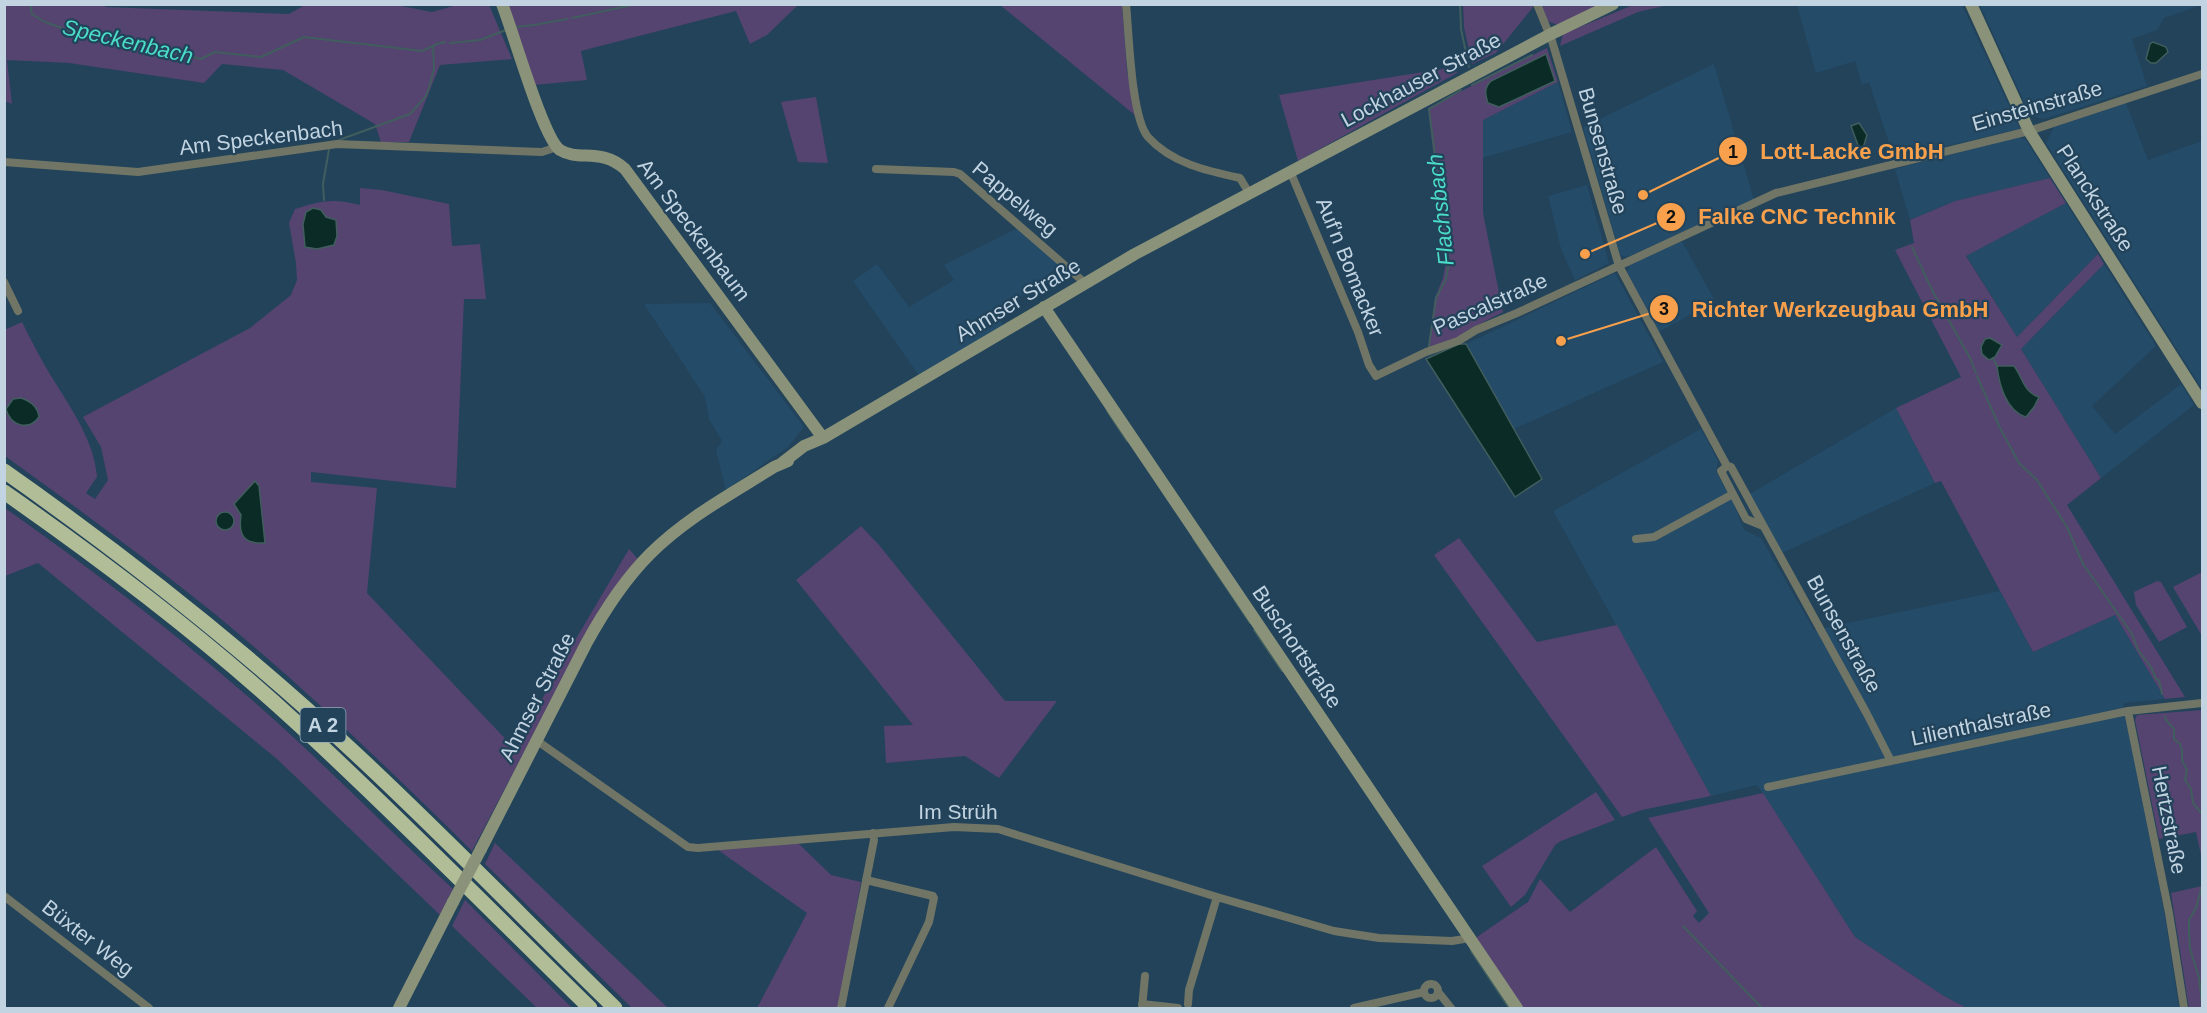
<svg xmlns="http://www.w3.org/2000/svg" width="2207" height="1013" font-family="Arial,sans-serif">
	<rect width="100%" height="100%" fill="#22435a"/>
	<!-- built -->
	<path fill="#244b68" d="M 1797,5 L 1962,5 L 2020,129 L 1894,158 L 1869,82 L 1862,85 L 1855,61 L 1816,73 Z
		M 1980,5 L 2202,4 L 2202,5 L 2164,18 L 2157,30 L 2132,39 L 2147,86 L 2044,119 L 2032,116 L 2026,106 Z
		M 1714,64 L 1754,200 L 1627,257 L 1620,255 L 1583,127 Z
		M 1558,82 L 1572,132 L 1482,158 L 1483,120 Z
		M 2126,103 L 2148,160 L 2202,141 L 2202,389 L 2046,143 L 2054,127 Z
		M 2019,137 L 2026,140 L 2050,178 L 1955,201 L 1910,220 L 1895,169 Z
		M 1587,185 L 1609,263 L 1575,280 L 1561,249 L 1548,196 Z
		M 2066,203 L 2098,254 L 2017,337 L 1966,255 Z
		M 1018,228 L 1061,264 L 997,316 L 1004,326 L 920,377 L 853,281 L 877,264 L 909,307 L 954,280 L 944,265 Z
		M 1682,241 L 1715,301 L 1659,332 L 1627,272 L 1630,264 Z
		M 2104,264 L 2156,346 L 2092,406 L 2115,434 L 2181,384 L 2194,405 L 2101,478 L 2021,349 Z
		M 1615,273 L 1663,362 L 1514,429 L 1466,344 Z
		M 710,303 L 804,427 L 788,447 L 726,490 L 716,450 L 722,441 L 709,419 L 705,397 L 644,304 Z
		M 1896,408 L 1935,483 L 1782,553 L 1750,494 Z
		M 1701,429 L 1718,461 L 1716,472 L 1733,502 L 1744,530 L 1761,538 L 1814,630 L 2000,591 L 2033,652 L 2115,615 L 2165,699 L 2123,703 L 2165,917 L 2179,1008 L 1967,1008 L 1944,996 L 1855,937 L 1757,785 L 1711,796 L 1553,511 Z"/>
	<!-- green -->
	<path fill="#554370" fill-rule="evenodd" d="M 102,4 L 106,7 L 289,14 L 305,5 L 396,5 L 432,12 L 457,5 L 489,5 L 512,59 L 440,65 L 409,142 L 381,142 L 375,124 L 283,70 L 222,64 L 204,83 L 69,63 L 7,60 L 12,104 L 5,101 L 4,5 Z
		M 505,5 L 798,5 L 767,35 L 750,44 L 736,11 L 581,51 L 587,80 L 534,85 Z
		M 1000,5 L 1122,5 L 1127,72 L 1136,116 Z
		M 1532,5 L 1533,7 L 1496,53 L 1472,64 L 1464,27 L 1463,5 Z
		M 1541,5 L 1603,5 L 1558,25 L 1547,21 Z
		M 1633,5 L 1668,5 L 1638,12 L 1560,46 L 1563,34 Z
		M 1547,48 L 1558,82 L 1483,120 L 1483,213 L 1503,312 L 1468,330 L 1455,340 L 1428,348 L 1435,298 L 1443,278 L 1446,262 L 1428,108 ZM 1545,55 L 1554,82 L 1491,81 Z
		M 1455,67 L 1457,73 L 1298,161 L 1279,95 Z
		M 816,97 L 828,163 L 798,162 L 781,102 Z
		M 2050,178 L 2066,203 L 1966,256 L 2017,337 L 2098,254 L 2104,264 L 2021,349 L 2101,478 L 2067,505 L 2185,697 L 2165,699 L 2115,615 L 2033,652 L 1941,481 L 1935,483 L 1896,408 L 1961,377 L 1895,250 L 1914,243 L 1910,220 L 1955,201 Z
		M 360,188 L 382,190 L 449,204 L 452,246 L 480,244 L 486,299 L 464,299 L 456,488 L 311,472 L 311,482 L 377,488 L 367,593 L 516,750 L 554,676 L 629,549 L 638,559 L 600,608 L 472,851 C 389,769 305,688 215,614 C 147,559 76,507 5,456 L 4,330 L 22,322 C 29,336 36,350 44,364 C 64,399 94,436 97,477 L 86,493 L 95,499 L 108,480 L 101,447 L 83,417 L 250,328 L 291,295 L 297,280 L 296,263 L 289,223 L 295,209 C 322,201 331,198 360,205 Z
		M 5,508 C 87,566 169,628 245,694 C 317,756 383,825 453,889 L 440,915 L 277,759 L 38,563 L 5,576 Z
		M 861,526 L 879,545 L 1005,701 L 1057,701 L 999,778 L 965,756 L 886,763 L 884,726 L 913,725 L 796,580 Z
		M 1459,538 L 1537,642 L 1617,625 L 1711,796 L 1642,810 L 1622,817 L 1434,555 Z
		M 2202,572 L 2202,636 L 2173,587 Z
		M 2157,581 L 2161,582 L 2187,627 L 2159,642 L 2136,605 L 2134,592 Z
		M 2202,710 L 2202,860 L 2196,832 L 2159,839 L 2135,720 L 2137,715 Z
		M 1596,792 L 1615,820 L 1561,841 L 1555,845 L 1525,895 L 1511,907 L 1482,866 Z
		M 1763,793 L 1855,937 L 1944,996 L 1967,1008 L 1523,1008 L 1477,943 L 1477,937 L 1528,902 L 1540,879 L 1570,912 L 1656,847 L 1697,911 L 1693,916 L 1699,923 L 1709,913 L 1648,818 Z
		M 495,843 L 498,846 L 668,1008 L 632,1008 L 485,864 Z
		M 798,843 L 831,875 L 861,882 L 838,1008 L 757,1008 L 807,913 L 718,850 Z
		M 2202,886 L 2202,1008 L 2189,1008 L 2171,893 Z
		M 465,900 L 572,1008 L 537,1008 L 452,926 Z"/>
	<!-- water -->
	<path fill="#0a2b26" stroke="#415e5e" stroke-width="1.5" d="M 2153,42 L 2166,47 L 2168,52 L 2156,63 L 2151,63 L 2146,59 L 2150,44 Z
		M 1546,54 L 1555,81 L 1499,107 L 1488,103 C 1485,94 1484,88 1491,81 Z
		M 1859,123 L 1867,135 L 1863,148 L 1859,148 L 1851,126 Z
		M 313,208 L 321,210 L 326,217 L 336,220 L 337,236 L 334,245 L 317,249 L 305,247 L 303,224 L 306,212 Z
		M 1990,338 L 2002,345 L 1995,357 L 1989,360 L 1982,354 L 1981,347 L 1985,339 Z
		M 1459,344 L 1466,344 L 1542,479 L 1515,497 L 1426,359 Z
		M 1997,366 L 2014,366 C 2022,376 2024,393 2039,397 L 2034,407 L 2026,417 C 2006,411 1999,384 1997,366 Z
		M 21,398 C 30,401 38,407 39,417 C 28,432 10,425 6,409 L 13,399 Z
		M 255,481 L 259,486 L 265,543 C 244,544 238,536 241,515 L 234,504 Z
		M216 521a9 9 0 1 1 18 0a9 9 0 1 1-18 0Z"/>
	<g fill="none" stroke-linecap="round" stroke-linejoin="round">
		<!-- stream -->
		<path stroke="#415e5e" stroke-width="2" d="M 30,4 L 32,14 L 45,22 L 70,31 L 104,35 L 201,59 L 215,52 L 261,57 L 304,37 L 422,51 L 437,44 L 445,42
			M 1460,4 L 1461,29 L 1469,67
			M 572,18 L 637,4
			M 515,27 L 534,25 L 567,19
			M 450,43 L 480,40 L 506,30
			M 1472,85 L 1532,55
			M 339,140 L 410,114 L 426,96 L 429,88 L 434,69 L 433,46
			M 324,200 L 323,184 L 329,149
			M 1912,247 L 1933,292 L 1970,358 L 1976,373
			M 1429,346 L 1436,298 L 1446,279 L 1449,262 L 1429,109 L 1461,90
			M 1993,358 L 1997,366
			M 1977,376 L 2000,428 L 2019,463 L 2037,480 L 2067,527 L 2083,564 L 2132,634 L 2138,650 L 2151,667 L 2156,679 L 2159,680 L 2162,694
			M 1107,411 L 1127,441
			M 1193,538 L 1250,623
			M 1254,630 L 1282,671
			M 2165,716 L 2166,720 L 2174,729 L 2174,739 L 2180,744 L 2182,750 L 2182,760 L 2187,770 L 2185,780 L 2191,789 L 2193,803 L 2202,814
			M 2202,886 L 2196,908 L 2189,920 L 2189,932 L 2190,949 L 2199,977 L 2202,1005
			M 1683,926 L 1762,1008
			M 1471,951 L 1509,1008"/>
		<!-- street -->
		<path stroke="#707565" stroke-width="8" d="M 1126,4 C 1129,33 1131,117 1148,137 C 1171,163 1207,171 1240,178 L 1249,193
			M 1537,4 L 1552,41 L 1619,266 L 1727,466 L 1731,467 L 1867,714 L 1891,761
			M 4,162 L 138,172 L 337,144 L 542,152 L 557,147
			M 876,169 L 954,172 L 960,174 L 1085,283
			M 1290,171 L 1358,332 L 1369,365 L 1376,376 L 1426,352 L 1458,341 L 1476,330 L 1517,313 L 1776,193 L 2029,131 L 2202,74
			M 4,282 L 18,311
			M 1727,466 L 1721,471 L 1746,519 L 1763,526
			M 1636,539 L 1654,537 L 1733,494
			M 2128,711 L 2169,913 L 2184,1008
			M 536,740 L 688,847 L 698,848 L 954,827 L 998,829 L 1217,897 L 1334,931 L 1379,938 L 1452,941 L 1470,938
			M 1768,787 L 2128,711 L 2202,703
			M 866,880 L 933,896 L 934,898 L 929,922 L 888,1008
			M 4,896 L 149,1008
			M1424 991a7 7 0 1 1 14 0a7 7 0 1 1-14 0Z
			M 1439,993 L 1451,1008
			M 1142,1004 L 1178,1008
			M 1188,1004 L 1189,990 L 1217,897
			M 841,1008 L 874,840 L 873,833
			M 1142,1008 L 1145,976
			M 1354,1008 L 1424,992"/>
		<!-- secondary -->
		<path stroke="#8a9379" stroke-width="12" d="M 502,4 C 513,31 543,138 560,150 C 579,162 600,147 625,169 L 823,438
			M 1971,4 L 2029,131 L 2202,403
			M 1044,307 L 1517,1008
			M 782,463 L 804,446 L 823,438 L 1135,254 L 1549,35 L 1613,4
			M 481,849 L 586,644 C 604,611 624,580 650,554 C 686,518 731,494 774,467 L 788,461
			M 399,1008 L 453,902"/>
		<!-- highway -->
		<path stroke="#b1bd96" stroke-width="15" d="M 4,471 C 128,558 246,651 357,755 C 445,837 529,924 615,1008
			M 4,492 C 106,563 206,639 297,723 C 397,815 493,913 590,1008"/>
		<!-- secondary-bridge -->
		<path stroke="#8a9379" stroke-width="12" d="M 453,902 L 481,849"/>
	</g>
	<g text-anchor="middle" stroke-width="4.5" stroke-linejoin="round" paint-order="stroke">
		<!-- shield labels -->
		<rect fill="#22435a" stroke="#92a8b9" stroke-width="1.5" x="300.5" y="708" width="45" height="34" rx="4.5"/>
		<g font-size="20" font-weight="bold" fill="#c2d4e2">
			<text x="323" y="732">A 2</text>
		</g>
		<!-- street labels -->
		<g font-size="21" fill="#c2d4e2" stroke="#22435a">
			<text transform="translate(1421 80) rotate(-28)" y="7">Lockhauser Straße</text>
			<text transform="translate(2037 106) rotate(-16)" y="7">Einsteinstraße</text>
			<text transform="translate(261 138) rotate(-7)" y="7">Am Speckenbach</text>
			<text transform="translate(1603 151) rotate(74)" y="7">Bunsenstraße</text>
			<text transform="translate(2095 198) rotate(57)" y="7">Planckstraße</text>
			<text transform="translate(1015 199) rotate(40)" y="7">Pappelweg</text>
			<text transform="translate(694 230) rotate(53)" y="7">Am Speckenbaum</text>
			<text transform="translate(1350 267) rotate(68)" y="7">Auf'n Bomacker</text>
			<text transform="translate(1018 300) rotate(-31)" y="7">Ahmser Straße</text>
			<text transform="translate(1490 304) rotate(-24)" y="7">Pascalstraße</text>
			<text transform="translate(1844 634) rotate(61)" y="7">Bunsenstraße</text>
			<text transform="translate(1297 647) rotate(56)" y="7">Buschortstraße</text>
			<text transform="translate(537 697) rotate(-63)" y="7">Ahmser Straße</text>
			<text transform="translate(1981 724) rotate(-12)" y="7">Lilienthalstraße</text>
			<text x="958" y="819">Im Strüh</text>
			<text transform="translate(2169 820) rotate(79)" y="7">Hertzstraße</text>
			<text transform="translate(88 938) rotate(38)" y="7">Büxter Weg</text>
		</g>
		<!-- water labels -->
		<g font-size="22" font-style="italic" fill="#4bddc8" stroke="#22435a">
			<text transform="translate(128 41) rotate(13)" y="8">Speckenbach</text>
			<text transform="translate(1440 210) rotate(-96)" y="8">Flachsbach</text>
		</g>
	</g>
	<!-- callouts -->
	<path fill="none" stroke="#f8a04b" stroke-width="2" d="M1643 195L1733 151M1585 254L1671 217M1561 341L1664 309"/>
	<g fill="#f8a04b" stroke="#22435a" stroke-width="2">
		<circle cx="1643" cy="195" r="6"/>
		<circle cx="1585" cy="254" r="6"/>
		<circle cx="1561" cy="341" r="6"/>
		<circle cx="1733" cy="151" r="15"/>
		<circle cx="1671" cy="217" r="15"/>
		<circle cx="1664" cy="309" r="15"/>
	</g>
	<g font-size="18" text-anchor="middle" font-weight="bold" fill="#111">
		<text x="1733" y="158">1</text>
		<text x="1671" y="223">2</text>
		<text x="1664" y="315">3</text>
	</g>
	<g font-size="22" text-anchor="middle" font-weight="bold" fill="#f8a04b" stroke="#22435a" stroke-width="4.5" stroke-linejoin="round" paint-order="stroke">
		<text x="1852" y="159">Lott-Lacke GmbH</text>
		<text x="1797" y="224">Falke CNC Technik</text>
		<text x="1840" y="317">Richter Werkzeugbau GmbH</text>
	</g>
	<!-- border -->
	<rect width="2207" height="1013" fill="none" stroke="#c2d4e2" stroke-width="12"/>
</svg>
